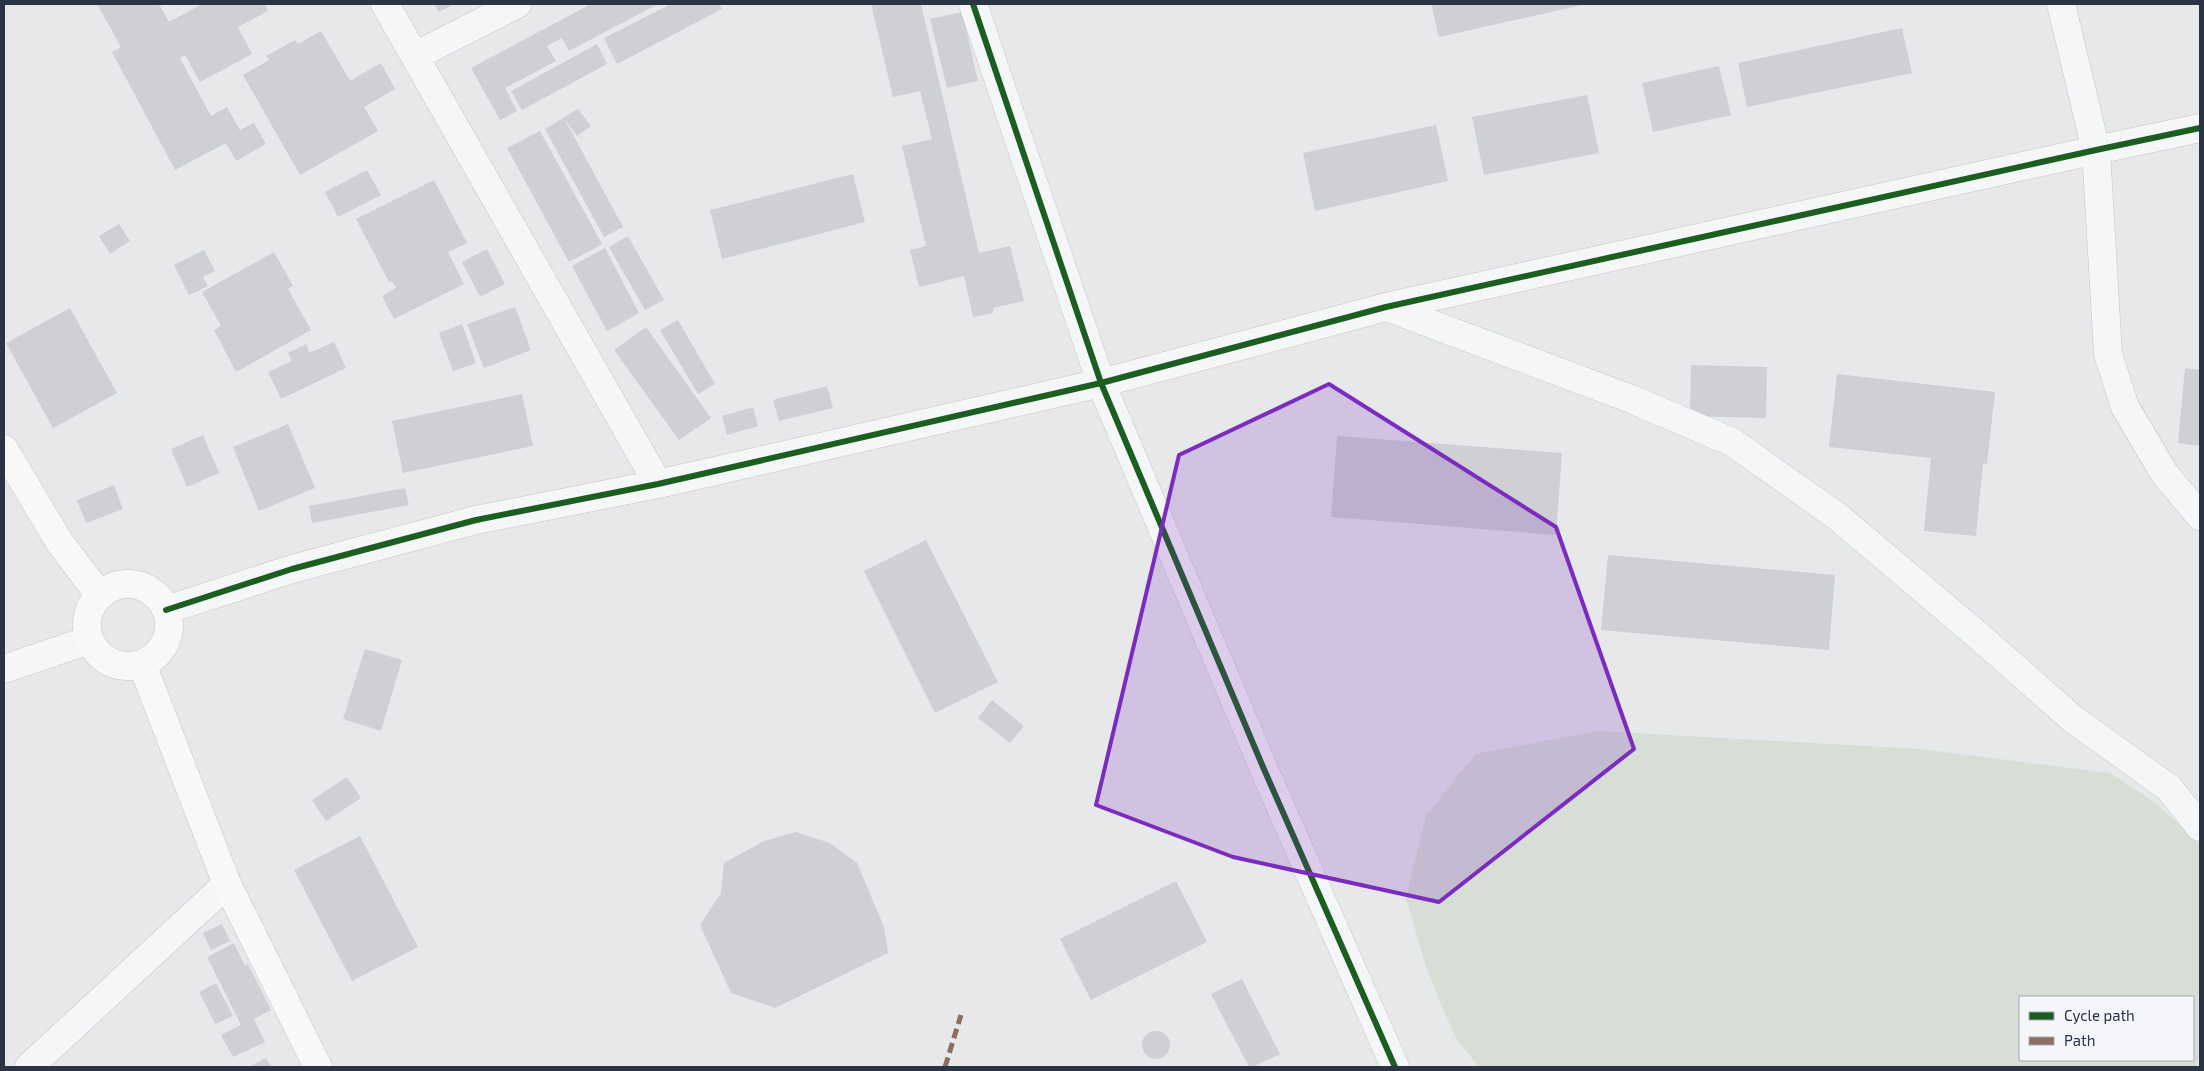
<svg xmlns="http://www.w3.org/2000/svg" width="2204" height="1071" font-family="'Exo 2',sans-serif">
	<rect width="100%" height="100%" fill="#e6e8ea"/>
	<!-- green -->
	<path fill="#d6ded6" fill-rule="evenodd" d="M 1598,731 L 1920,749 L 2110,773 L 2157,804 L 2200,845 L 2200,1057 L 2195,1067 L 1479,1067 L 1455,1037 L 1427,970 L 1406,898 L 1426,816 L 1475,754 ZM 2020,997 L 2193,997 L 2193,1060 L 2020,1060 Z"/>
	<!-- building -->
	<path fill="#ced0d3" d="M 97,4 L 159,4 L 169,22 L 202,4 L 265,4 L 268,11 L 238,27 L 252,54 L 200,82 L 185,55 L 180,58 L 211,116 L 227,107 L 240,130 L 254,123 L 266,144 L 236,161 L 226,143 L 175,170 L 112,52 L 121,47 Z
		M 434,4 L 454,4 L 439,12 Z
		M 591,4 L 658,4 L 569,51 L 562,38 L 547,46 L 556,61 L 505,88 L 517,111 L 500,120 L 471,68 Z
		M 671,4 L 719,4 L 722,9 L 617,64 L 604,38 Z
		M 871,4 L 921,4 L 979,253 L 1010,246 L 1024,301 L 993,308 L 993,313 L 973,317 L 964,276 L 919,287 L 910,250 L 926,246 L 902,146 L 932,139 L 920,91 L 893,97 Z
		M 1431,4 L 1582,4 L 1582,5 L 1439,37 Z
		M 962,12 L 978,81 L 947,88 L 930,19 Z
		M 1902,28 L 1912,73 L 1747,107 L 1738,63 Z
		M 321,31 L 350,81 L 381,63 L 395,89 L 364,107 L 378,131 L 300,175 L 243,75 L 269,60 L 266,56 L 295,40 L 298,44 Z
		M 597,44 L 607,64 L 522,110 L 511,91 Z
		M 1719,66 L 1731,115 L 1653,132 L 1642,83 Z
		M 1587,95 L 1599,153 L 1484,175 L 1472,117 Z
		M 578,109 L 591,126 L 577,136 L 564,118 L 623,227 L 604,237 L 545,129 Z
		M 1436,125 L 1448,181 L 1315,211 L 1303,153 Z
		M 540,131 L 602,244 L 569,262 L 507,148 Z
		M 367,170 L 381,195 L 338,217 L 325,192 Z
		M 853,174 L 865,222 L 722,259 L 710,210 Z
		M 434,180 L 467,243 L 448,252 L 464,284 L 394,319 L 382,296 L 396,288 L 392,281 L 389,282 L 356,219 Z
		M 119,224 L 130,241 L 110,254 L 99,236 Z
		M 628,236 L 664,300 L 645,310 L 609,247 Z
		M 605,248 L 639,313 L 607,331 L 572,266 Z
		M 487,249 L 505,284 L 480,297 L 462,262 Z
		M 204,250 L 215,271 L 203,277 L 208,286 L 189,295 L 174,265 Z
		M 274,252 L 293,286 L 288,289 L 311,330 L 236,372 L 214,330 L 221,326 L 202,292 Z
		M 515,307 L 531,350 L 484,368 L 467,324 Z
		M 70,308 L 117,393 L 53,428 L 6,343 Z
		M 678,320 L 715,384 L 698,394 L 660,330 Z
		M 462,324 L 476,363 L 453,371 L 439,333 Z
		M 646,327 L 711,418 L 679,440 L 614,350 Z
		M 334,342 L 346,368 L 281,399 L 268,372 L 292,361 L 288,353 L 306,344 L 309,353 Z
		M 1691,365 L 1767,367 L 1766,418 L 1690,416 Z
		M 2185,368 L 2200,370 L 2200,446 L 2178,443 Z
		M 1837,374 L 1995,392 L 1987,464 L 1983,463 L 1976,536 L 1924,531 L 1931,458 L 1829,447 Z
		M 827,386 L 833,408 L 779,421 L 773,400 Z
		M 522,394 L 533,446 L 403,473 L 392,421 Z
		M 753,407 L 758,426 L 727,435 L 722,416 Z
		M 288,424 L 315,488 L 259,511 L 233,447 Z
		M 203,435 L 219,473 L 187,487 L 171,449 Z
		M 1337,436 L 1562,453 L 1556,535 L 1331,517 Z
		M 114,485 L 123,509 L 86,523 L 77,500 Z
		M 405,488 L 409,505 L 312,523 L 309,506 Z
		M 926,540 L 998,682 L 935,713 L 864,571 Z
		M 1608,555 L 1835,575 L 1829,650 L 1601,630 Z
		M 365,649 L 402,660 L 381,731 L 343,719 Z
		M 992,700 L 1024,726 L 1010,743 L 978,718 Z
		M 347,777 L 361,798 L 326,821 L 312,800 Z
		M 796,832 L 830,843 L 857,863 L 884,927 L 888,953 L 775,1008 L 731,993 L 700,925 L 721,893 L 724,863 L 764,841 Z
		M 360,836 L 418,947 L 352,981 L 294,870 Z
		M 1176,881 L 1207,942 L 1091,1000 L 1060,939 Z
		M 222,924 L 230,941 L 211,950 L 203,933 Z
		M 234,943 L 245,966 L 248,964 L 271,1010 L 254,1019 L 265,1042 L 233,1057 L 221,1035 L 241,1025 L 207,957 Z
		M 1242,979 L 1280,1054 L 1252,1067 L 1249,1067 L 1211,994 Z
		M 216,983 L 233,1016 L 215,1024 L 199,992 Z
		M1142 1045a14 14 0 1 1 28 0a14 14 0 1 1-28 0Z
		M 266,1058 L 272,1067 L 249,1067 Z"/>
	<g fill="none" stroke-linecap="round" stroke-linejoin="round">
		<defs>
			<path id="minor" d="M 385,4 L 658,484
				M 973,4 L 1101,383 L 1263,767 L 1395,1067
				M 2061,4 L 2096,150 L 2108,354 L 2125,407 L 2164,473 L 2200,516
				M 415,56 L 517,4
				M 1386,307 L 1631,399 L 1732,442 L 1838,517 L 1981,638 L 2074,720 L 2169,788 L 2200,827
				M 166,610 L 292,569 L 476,520 L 658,484 L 1101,383 L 1386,307 L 2096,150 L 2200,128
				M 4,669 L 89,640
				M 29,1067 L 227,884"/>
			<path id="major" d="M 4,449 L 60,543 L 99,594
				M87 625a41 41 0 1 1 82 0a41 41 0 1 1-82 0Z
				M 142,664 L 227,884 L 318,1067"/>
		</defs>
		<!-- minor casing -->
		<use href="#minor" stroke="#c4c6c8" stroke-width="29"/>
		<!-- major casing -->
		<use href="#major" stroke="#c2c5c8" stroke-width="29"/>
		<!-- minor -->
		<use href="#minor" stroke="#f5f6f7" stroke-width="28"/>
		<!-- major -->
		<use href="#major" stroke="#f8f8f8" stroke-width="28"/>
		<!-- quiet -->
		<path stroke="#8d6e63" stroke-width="5" stroke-dasharray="10 5" stroke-linecap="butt" d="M 945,1067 L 961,1015"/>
		<defs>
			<path id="cycleway" d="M 973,4 L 1101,383 L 1263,767 L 1395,1067
				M 166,610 L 292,569 L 476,520 L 658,484 L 1101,383 L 1386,307 L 2096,150 L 2200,128"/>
		</defs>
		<!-- cycleway casing -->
		<use href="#cycleway" stroke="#f4f6f9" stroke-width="9"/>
		<!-- cycleway -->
		<use href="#cycleway" stroke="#1b5e20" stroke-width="6"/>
	</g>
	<!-- marked area -->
	<path fill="#7b2cbf" fill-opacity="0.2" stroke="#7b2cbf" stroke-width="4" stroke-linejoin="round" d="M 1329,384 L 1556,527 L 1634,749 L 1439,902 L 1233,857 L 1096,805 L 1179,455 Z"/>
	<!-- border -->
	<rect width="2204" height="1071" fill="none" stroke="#2b3445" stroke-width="10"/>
	<!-- legend -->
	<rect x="2019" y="996" width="175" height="65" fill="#f4f6f9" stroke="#a4a8b1"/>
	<rect x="2029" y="1012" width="25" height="8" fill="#1b5e20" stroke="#a4a8b1"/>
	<text x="2064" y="1021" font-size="15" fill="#2b3445">Cycle path</text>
	<rect x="2029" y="1037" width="25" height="8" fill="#8d6e63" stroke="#a4a8b1"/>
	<text x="2064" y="1046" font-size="15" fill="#2b3445">Path</text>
</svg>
